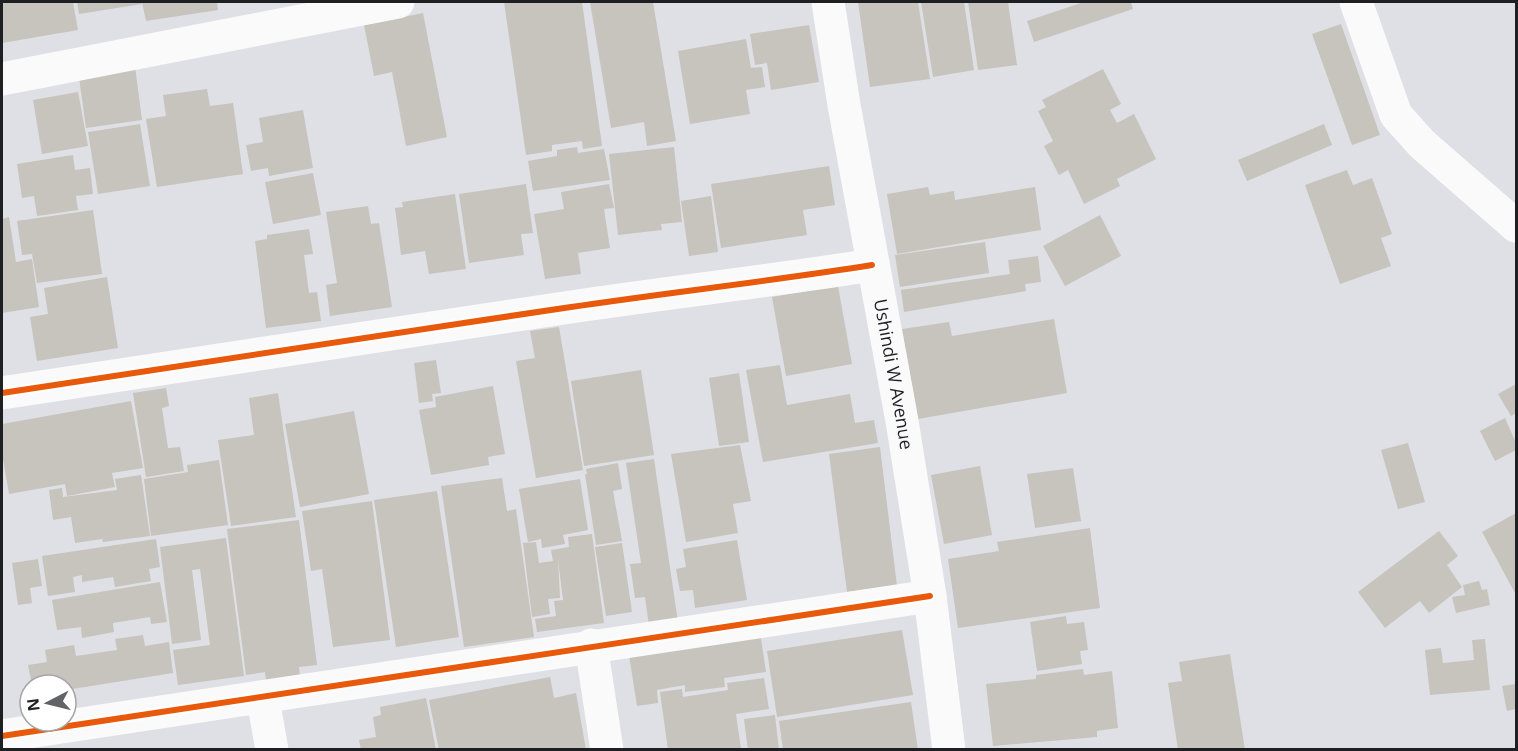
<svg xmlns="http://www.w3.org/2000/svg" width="1518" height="751" font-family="'Open Sans',sans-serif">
	<rect width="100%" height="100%" fill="#dfe0e5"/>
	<!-- building -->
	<path fill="#c7c3bd" d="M 2,2 L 73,2 L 78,30 L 2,43 Z
		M 77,2 L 141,2 L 142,4 L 79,14 Z
		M 142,2 L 217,2 L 218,10 L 146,21 Z
		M 504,2 L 582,2 L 602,146 L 583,149 L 582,141 L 552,145 L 552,151 L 526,155 Z
		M 590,2 L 653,2 L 676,141 L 647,146 L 644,122 L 611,128 Z
		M 858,2 L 918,2 L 930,79 L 870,87 Z
		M 921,2 L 964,2 L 974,70 L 933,77 Z
		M 968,2 L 1008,2 L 1017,65 L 978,70 Z
		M 1084,2 L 1131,2 L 1133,9 L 1034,42 L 1027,21 Z
		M 423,13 L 447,137 L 406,146 L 392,72 L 374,76 L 364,25 Z
		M 1341,24 L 1380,135 L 1352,145 L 1312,34 Z
		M 809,25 L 819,82 L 771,90 L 767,63 L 755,65 L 750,34 Z
		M 746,39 L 751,68 L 762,67 L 765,87 L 746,90 L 750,114 L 690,124 L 678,51 Z
		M 134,59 L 142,120 L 86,128 L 78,70 Z
		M 1103,69 L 1121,104 L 1110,110 L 1117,123 L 1134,114 L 1156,159 L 1117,179 L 1120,186 L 1084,204 L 1068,170 L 1059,175 L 1044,146 L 1053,141 L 1038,111 L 1046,107 L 1042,100 Z
		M 207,89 L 210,106 L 233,103 L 243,174 L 157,187 L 146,119 L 166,116 L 163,95 Z
		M 78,92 L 88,146 L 42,154 L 33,100 Z
		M 303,110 L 313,168 L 269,176 L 268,168 L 251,171 L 246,145 L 263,142 L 259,118 Z
		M 140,124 L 150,186 L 98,194 L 88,132 Z
		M 1324,124 L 1332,145 L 1247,181 L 1238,160 Z
		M 577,147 L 578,153 L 604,149 L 610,180 L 533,191 L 528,161 L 557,156 L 557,150 Z
		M 674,147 L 682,222 L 661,224 L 662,230 L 618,235 L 609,154 Z
		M 73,155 L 75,170 L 90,168 L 93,194 L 76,196 L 78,210 L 37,216 L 34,196 L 22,198 L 17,164 Z
		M 829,166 L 835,205 L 803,210 L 807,235 L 721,248 L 711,184 Z
		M 1347,170 L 1353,185 L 1372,178 L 1392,234 L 1381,238 L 1391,266 L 1340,284 L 1305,185 Z
		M 313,173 L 321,215 L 273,224 L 265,182 Z
		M 526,184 L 533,233 L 521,234 L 524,255 L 469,263 L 459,194 Z
		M 609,184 L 614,208 L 604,209 L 610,248 L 578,253 L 581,274 L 545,279 L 534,214 L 564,209 L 561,192 Z
		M 928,187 L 930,195 L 954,191 L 955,200 L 1035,187 L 1041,230 L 897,254 L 887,194 Z
		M 455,194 L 466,269 L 429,274 L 425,251 L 401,255 L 395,208 L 403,207 L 402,202 Z
		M 711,196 L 718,252 L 689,256 L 681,201 Z
		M 368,206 L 371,224 L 379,223 L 392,307 L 330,316 L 326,285 L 337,283 L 326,212 Z
		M 93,210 L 102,274 L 37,283 L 32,254 L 22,255 L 17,221 Z
		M 1100,215 L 1121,256 L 1065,286 L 1043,246 Z
		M 9,217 L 16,262 L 32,259 L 39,307 L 2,313 L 2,219 Z
		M 309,229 L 313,254 L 304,255 L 309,293 L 317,292 L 321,321 L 266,328 L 255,241 L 267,239 L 267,235 Z
		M 985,242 L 989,273 L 900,287 L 895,255 Z
		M 1038,256 L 1041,282 L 1025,284 L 1026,291 L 904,312 L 901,290 L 1010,274 L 1008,260 Z
		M 107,277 L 118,348 L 37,361 L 30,317 L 48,314 L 44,288 Z
		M 838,286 L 852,364 L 786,376 L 772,297 Z
		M 1054,319 L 1067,393 L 918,419 L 902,329 L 949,322 L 952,336 Z
		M 559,327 L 583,470 L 536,478 L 516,361 L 535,358 L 530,331 Z
		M 436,360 L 441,393 L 432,394 L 433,401 L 419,403 L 414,363 Z
		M 780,365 L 787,405 L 850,394 L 855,423 L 874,420 L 878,443 L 763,462 L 746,370 Z
		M 641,370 L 654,455 L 584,466 L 571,381 Z
		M 739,373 L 749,442 L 719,446 L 709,378 Z
		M 1516,384 L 1516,413 L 1511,416 L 1498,394 Z
		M 493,386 L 505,454 L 488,457 L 489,465 L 431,475 L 419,410 L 436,407 L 435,397 Z
		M 166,388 L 169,406 L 162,408 L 168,448 L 180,447 L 184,471 L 146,477 L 133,393 Z
		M 278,393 L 296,517 L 231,526 L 218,440 L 254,435 L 249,398 Z
		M 131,401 L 143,468 L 112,473 L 115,487 L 67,496 L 65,484 L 9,494 L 2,453 L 2,424 Z
		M 354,411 L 369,494 L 300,507 L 285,424 Z
		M 1505,418 L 1516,443 L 1516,450 L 1495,461 L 1480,431 Z
		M 1408,443 L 1425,502 L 1398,509 L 1381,450 Z
		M 740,445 L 751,501 L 733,504 L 738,533 L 686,542 L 671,454 Z
		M 880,447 L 897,586 L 847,592 L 829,454 Z
		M 654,459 L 678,622 L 649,626 L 645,597 L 635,598 L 630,564 L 641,563 L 626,463 Z
		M 219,460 L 228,525 L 151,536 L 144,479 L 188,472 L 187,465 Z
		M 618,463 L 622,489 L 613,491 L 622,541 L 596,545 L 585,474 L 587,474 L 586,469 Z
		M 980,466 L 992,535 L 944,544 L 931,475 Z
		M 1073,468 L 1081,521 L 1035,528 L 1027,474 Z
		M 141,475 L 150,536 L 103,542 L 102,539 L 75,543 L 71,517 L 53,520 L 49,490 L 62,488 L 63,497 L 117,490 L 115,479 Z
		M 502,478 L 507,511 L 516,509 L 534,637 L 464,647 L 441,486 Z
		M 580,479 L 588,530 L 563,535 L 565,544 L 542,548 L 541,539 L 528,542 L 519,489 Z
		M 437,491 L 459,637 L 396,647 L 374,500 Z
		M 372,501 L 390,640 L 333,647 L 322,569 L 311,571 L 302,511 Z
		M 1516,513 L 1516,595 L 1482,532 Z
		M 299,520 L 317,665 L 299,667 L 300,676 L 266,681 L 265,672 L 246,675 L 227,529 Z
		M 1090,528 L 1100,608 L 958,628 L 948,559 L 999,551 L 997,542 Z
		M 1439,531 L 1458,556 L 1447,565 L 1462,587 L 1429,613 L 1420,601 L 1385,628 L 1358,592 Z
		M 592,534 L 604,623 L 537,632 L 535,619 L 556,616 L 554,601 L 563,600 L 558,560 L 560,598 L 548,599 L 550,614 L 532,617 L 523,543 L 536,542 L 539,563 L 553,561 L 551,550 L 569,547 L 568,537 Z
		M 226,538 L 244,676 L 178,685 L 173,650 L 210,645 L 200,569 L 192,570 L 201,640 L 172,644 L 160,547 Z
		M 156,539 L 160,567 L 149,569 L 151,581 L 115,587 L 113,577 L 82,582 L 82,575 L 73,577 L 75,592 L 48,596 L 42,556 Z
		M 737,540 L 747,600 L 695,608 L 693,590 L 680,591 L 676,569 L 686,567 L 683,549 Z
		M 622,543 L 632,612 L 606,616 L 595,547 Z
		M 38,559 L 42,586 L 30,588 L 32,603 L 18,605 L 12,563 Z
		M 1479,581 L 1482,590 L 1487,589 L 1490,605 L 1456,613 L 1452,597 L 1465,595 L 1463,585 Z
		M 160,582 L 167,622 L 151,624 L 150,617 L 113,623 L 114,632 L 82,638 L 81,627 L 57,630 L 52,600 Z
		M 1066,616 L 1067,624 L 1084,622 L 1088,650 L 1080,651 L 1082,664 L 1037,671 L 1030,622 Z
		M 902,630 L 913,695 L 777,717 L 767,651 Z
		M 760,632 L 766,672 L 724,678 L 725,687 L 685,692 L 685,685 L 657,690 L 658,703 L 637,706 L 629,655 Z
		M 143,635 L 145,646 L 169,642 L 173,673 L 66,690 L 66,685 L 32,685 L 28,665 L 47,662 L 45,650 L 74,645 L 76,656 L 117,650 L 115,639 Z
		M 1485,639 L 1490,690 L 1430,695 L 1425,650 L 1441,648 L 1443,663 L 1474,660 L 1472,640 Z
		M 1230,654 L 1245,750 L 1178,750 L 1168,683 L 1182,681 L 1179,662 Z
		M 1083,669 L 1084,675 L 1112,671 L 1118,728 L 1097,731 L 1097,737 L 993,746 L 986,684 L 1036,679 L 1036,675 Z
		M 550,677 L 554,698 L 576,693 L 586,750 L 439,750 L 429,700 Z
		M 764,678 L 769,709 L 736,714 L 741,749 L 668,750 L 660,692 L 682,689 L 683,697 L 728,690 L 727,683 Z
		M 1516,684 L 1516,709 L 1507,711 L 1502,686 Z
		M 426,698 L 436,750 L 361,750 L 359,740 L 376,737 L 373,717 L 381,715 L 380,707 Z
		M 911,702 L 918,750 L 783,750 L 779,721 Z
		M 775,715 L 779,750 L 748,750 L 744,719 Z"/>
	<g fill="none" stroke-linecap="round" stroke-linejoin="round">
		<!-- minor -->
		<g stroke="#fafafb" stroke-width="33">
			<path id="s1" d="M 828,2 L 844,105 L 902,421 L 930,596 L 949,750"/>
			<path d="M 1356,2 L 1396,115 L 1422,144 L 1516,226"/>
			<path d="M 2,79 L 398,2"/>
			<path d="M 2,393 C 191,365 381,335 571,307 C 672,292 772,281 872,265"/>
			<path d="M 591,645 L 607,750"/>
			<path d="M 263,699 L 272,750"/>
			<path d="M 2,736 L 930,596"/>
		</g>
		<defs>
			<path id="cycleway" d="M 2,393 C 191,365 381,335 571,307 C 672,292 772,281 872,265
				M 2,736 L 930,596"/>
		</defs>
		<!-- cycleway casing -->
		<use href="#cycleway" stroke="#fff" stroke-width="10"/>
		<!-- cycleway -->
		<use href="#cycleway" stroke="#e8590c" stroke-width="6"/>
	</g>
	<g text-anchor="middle" stroke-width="4.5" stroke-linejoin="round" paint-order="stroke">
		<!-- street labels -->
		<g font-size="18" fill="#1e1f22" stroke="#fff">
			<text dy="6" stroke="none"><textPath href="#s1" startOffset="378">Ushindi W Avenue</textPath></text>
		</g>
	</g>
	<!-- border -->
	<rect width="1518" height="751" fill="none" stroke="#1e1f22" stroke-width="6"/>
	<!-- north arrow -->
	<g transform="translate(48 703) rotate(263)"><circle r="28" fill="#ffffff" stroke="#a5a5a7" stroke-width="1.5"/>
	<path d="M0-4.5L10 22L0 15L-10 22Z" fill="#626366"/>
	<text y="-9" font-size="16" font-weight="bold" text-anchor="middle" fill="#1e1f22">N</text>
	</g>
</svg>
